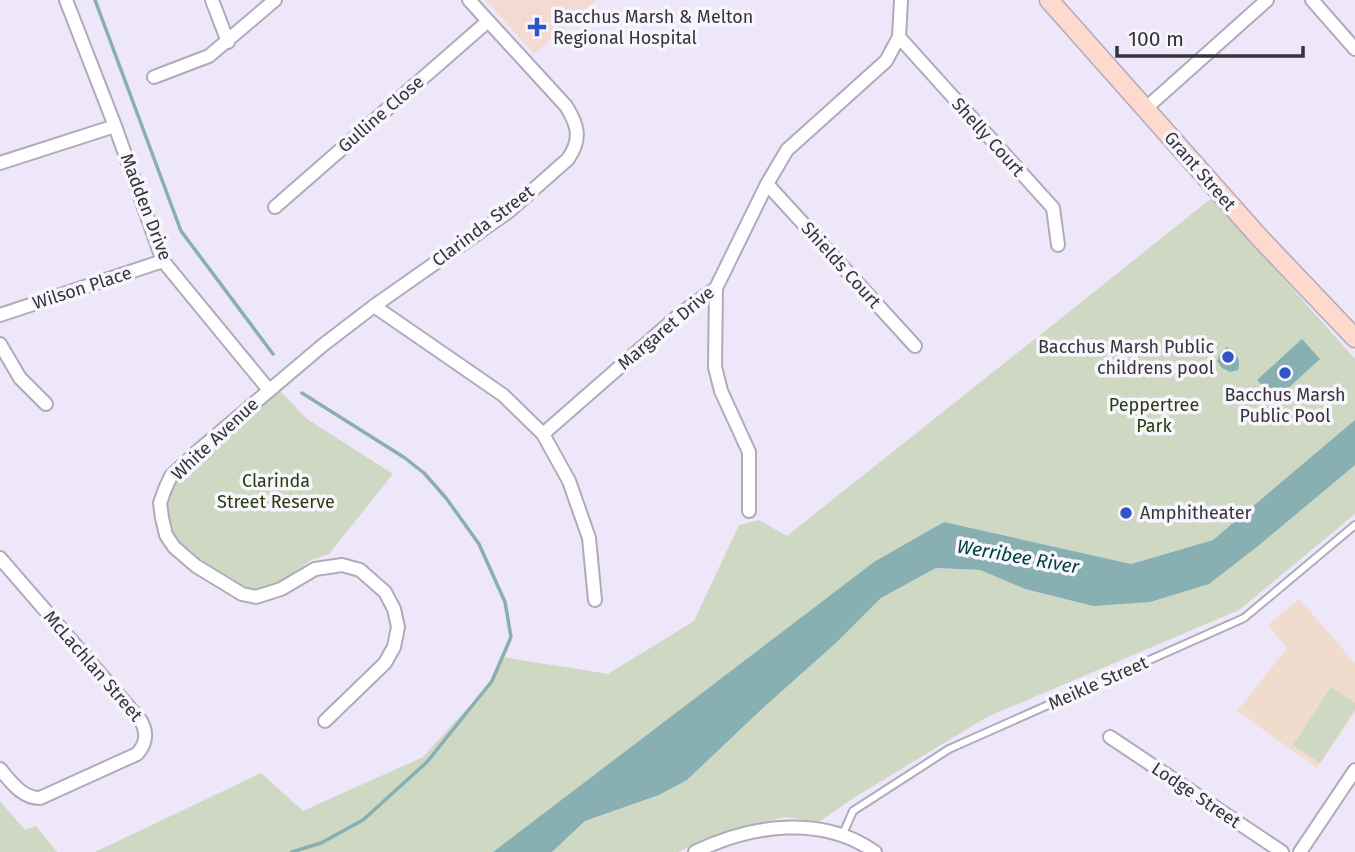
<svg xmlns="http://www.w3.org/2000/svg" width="1355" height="852" font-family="'Fira Sans',sans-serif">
	<rect width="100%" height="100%" fill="#ede7f9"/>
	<!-- education -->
	<path fill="#f0dccd" d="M 1299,599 L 1355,663 L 1355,712 L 1317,768 L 1237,711 L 1287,648 L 1268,625 Z"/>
	<!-- medical -->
	<path fill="#f3dad2" d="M 486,0 L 596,0 L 534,54 Z"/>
	<!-- green -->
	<path fill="#ced8c3" d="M 1212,198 L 1355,359 L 1355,423 L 1213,540 L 1131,564 L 944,522 L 869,566 L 493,852 L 95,852 L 261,773 L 303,811 L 423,757 L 492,681 L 502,657 L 608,674 L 694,621 L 739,525 L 759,520 L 787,536 Z
		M 277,388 L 307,419 L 393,474 L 329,554 L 311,560 L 278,584 L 256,590 L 244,587 L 199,561 L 170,534 L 167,505 L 175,478 Z
		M 1355,464 L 1355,514 L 1239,610 L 987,717 L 855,797 L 819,822 L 784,817 L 714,836 L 678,852 L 552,852 L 585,821 L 659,795 L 687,780 L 763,708 L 837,642 L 881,598 L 936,568 L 980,570 L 1025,589 L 1093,606 Z
		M 1331,687 L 1355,703 L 1355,709 L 1320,763 L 1293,745 Z
		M 0,801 L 25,830 L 36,826 L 57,852 L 0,852 Z"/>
	<!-- water -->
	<path fill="#88afb1" d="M 1302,339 L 1320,359 L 1275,400 L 1257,380 Z
		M 1227,347 C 1237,354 1241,358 1238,370 L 1230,372 L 1222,368 L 1217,361 L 1221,352 Z
		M 1355,420 L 1355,465 L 1258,546 L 1209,584 L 1150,602 L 1093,606 L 1025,589 L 980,570 L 936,568 L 881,598 L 837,642 L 763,708 L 687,780 L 659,795 L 585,821 L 552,852 L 493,852 L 874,562 L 944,522 L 1131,564 L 1213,540 Z"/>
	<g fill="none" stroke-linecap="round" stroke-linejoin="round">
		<!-- stream -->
		<path stroke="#88afb1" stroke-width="3.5" d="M 95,0 L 181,231 L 273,354
			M 292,852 L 321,843 L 363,820 L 427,762 L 492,681 L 511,637 L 505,602 L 479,544 L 446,498 L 424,473 L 405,458 L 302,393"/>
		<defs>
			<path id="lane" d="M 842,836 L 853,811 L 949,749 L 1244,618 L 1355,525"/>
			<path id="street" d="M 66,0 L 115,126 L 163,261 L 269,390
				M 212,0 L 228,42
				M 1312,0 L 1355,49
				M 899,37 L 1053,208 L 1058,245
				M 154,77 L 209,56 L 275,0
				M 1145,109 L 1267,0
				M 0,163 L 115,126
				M 767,184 L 915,346
				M 275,207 L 487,22
				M 716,288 L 715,367 L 721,391 L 749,452 L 749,511
				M 374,306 L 503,395 L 543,434 L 679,315 L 716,288 L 767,184 L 787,150 L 886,61 L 899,37 L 901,0
				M 0,315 L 163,261
				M 0,344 L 20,378 L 46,404
				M 543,434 L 569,481 L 589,538 L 595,600
				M 0,558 L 141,721 C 148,734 146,744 137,754 L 40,798 C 22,798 11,782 0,769
				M 325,721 L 385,663 L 394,647 L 398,627 L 394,609 L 385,592 L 360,570 L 342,565 L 315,569 L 281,589 L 256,597 L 242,594 L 196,566 L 174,547 L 166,535 L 162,518 L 160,503 L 165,489 L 171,476 L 199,450 L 323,345 L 374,306 L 508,212 L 568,159 C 582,139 578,125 566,106 L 469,0
				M 1110,737 L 1282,852
				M 695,852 C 750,825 821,814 875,852
				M 1300,852 L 1355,770"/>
			<path id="secondary" d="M 1049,0 L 1259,237 L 1355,338"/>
		</defs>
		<!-- lane casing -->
		<use href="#lane" stroke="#b0aabb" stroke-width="10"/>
		<!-- street casing -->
		<use href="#street" stroke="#b0aabb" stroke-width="16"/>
		<!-- secondary casing -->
		<use href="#secondary" stroke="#b0aabb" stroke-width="21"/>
		<!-- lane -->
		<use href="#lane" stroke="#fff" stroke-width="6"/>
		<!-- street -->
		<use href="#street" stroke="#fff" stroke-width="12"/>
		<!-- secondary -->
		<use href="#secondary" stroke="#fed9cd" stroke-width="18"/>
	</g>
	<!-- markers -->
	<g fill="#3056c6" stroke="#f8f6fd" stroke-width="2.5">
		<path d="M533.5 16.5h7v7h7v7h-7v7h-7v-7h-7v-7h7z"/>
		<circle cx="1228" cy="357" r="7"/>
		<circle cx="1285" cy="373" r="7"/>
		<circle cx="1126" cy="513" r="7"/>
	</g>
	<g text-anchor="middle" stroke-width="7" stroke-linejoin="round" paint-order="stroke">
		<!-- poi labels -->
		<g font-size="18" fill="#36333a" stroke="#f8f6fd" text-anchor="start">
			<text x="553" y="23">Bacchus Marsh &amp; Melton<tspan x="553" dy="21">Regional Hospital</tspan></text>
			<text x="1214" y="353" text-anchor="end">Bacchus Marsh Public<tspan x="1214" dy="21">childrens pool</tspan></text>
			<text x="1285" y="401" text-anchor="middle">Bacchus Marsh<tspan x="1285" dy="21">Public Pool</tspan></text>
			<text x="1140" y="519">Amphitheater</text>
		</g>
		<!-- street labels -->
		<g font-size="18" fill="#36333a" stroke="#f8f6fd">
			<text transform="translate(381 114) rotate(-41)" y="6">Gulline Close</text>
			<text transform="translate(988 137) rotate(48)" y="6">Shelly Court</text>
			<text transform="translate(1200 171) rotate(49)" y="6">Grant Street</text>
			<text transform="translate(146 207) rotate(69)" y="6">Madden Drive</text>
			<text transform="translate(483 226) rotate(-37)" y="6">Clarinda Street</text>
			<text transform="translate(841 265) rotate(48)" y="6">Shields Court</text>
			<text transform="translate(82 288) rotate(-18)" y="6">Wilson Place</text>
			<text transform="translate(666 328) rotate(-40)" y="6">Margaret Drive</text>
			<text transform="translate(215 439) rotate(-43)" y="6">White Avenue</text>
			<text transform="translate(93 666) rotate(49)" y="6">McLachlan Street</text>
			<text transform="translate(1098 683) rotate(-24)" y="6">Meikle Street</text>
			<text transform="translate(1196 795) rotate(34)" y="6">Lodge Street</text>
		</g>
		<!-- park labels -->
		<g font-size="18" fill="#2a3b0c" stroke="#f8f6fd">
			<text x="1154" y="411">Peppertree<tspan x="1154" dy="21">Park</tspan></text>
			<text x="276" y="487">Clarinda<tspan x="276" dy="21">Street Reserve</tspan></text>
		</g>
		<!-- water labels -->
		<g font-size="19" font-style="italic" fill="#004143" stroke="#f8f6fd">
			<text transform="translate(1018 556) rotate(10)" y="7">Werribee River</text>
		</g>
	</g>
	<!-- scale -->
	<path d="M1117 46v10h186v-10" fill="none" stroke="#36333a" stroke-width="3.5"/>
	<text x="1128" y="46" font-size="21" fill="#36333a" stroke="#f8f6fd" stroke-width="5" paint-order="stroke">100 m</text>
</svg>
